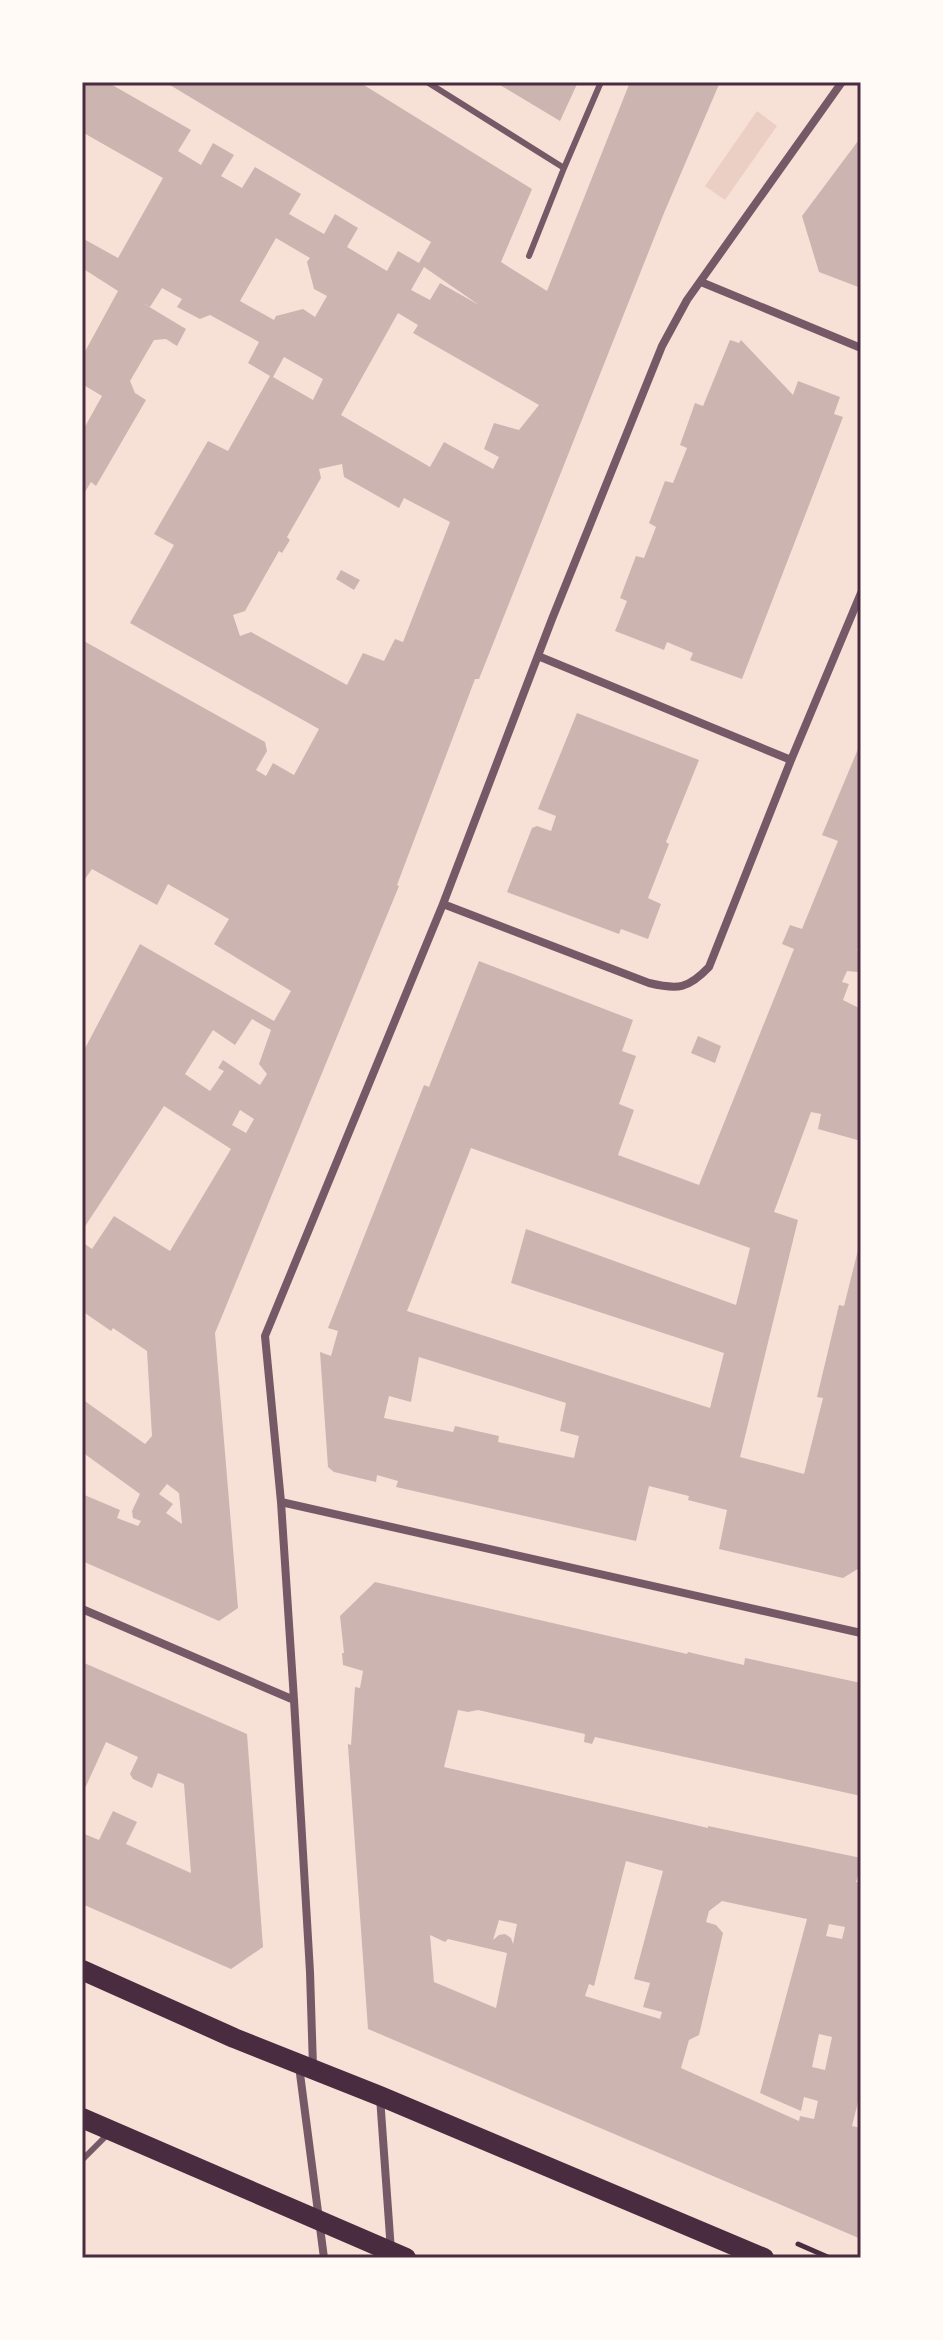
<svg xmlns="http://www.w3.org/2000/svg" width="943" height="2340" font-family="'Alegreya Sans',sans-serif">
	<rect width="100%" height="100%" fill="#f7e1d7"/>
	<!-- green -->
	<path fill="#ebcfc5" d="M 757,111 L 777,126 L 725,200 L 705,186 Z"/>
	<!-- building -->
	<path fill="#ccb4b1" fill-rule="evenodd" d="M 83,82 L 107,82 L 191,130 L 178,151 L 201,165 L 213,143 L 234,155 L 221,176 L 242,188 L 255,167 L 301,194 L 289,214 L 324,234 L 335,214 L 358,228 L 347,247 L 387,271 L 398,251 L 419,263 L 431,242 L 165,82 L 359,82 L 532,189 L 501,262 L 547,291 L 630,82 L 720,82 L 664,213 L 479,679 L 475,679 L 397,885 L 399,886 L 215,1333 L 238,1608 L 219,1621 L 82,1561 L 82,1494 L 120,1510 L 117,1518 L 138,1526 L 141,1521 L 133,1518 L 132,1511 L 140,1494 L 82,1452 L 82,1399 L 145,1444 L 152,1436 L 147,1351 L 113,1328 L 111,1331 L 82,1311 L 82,1242 L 92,1249 L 114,1216 L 170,1251 L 231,1149 L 164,1106 L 82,1231 L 82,1054 L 140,944 L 274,1021 L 291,991 L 214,944 L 229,919 L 168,884 L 157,905 L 92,869 L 85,879 L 82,877 L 82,640 L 265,742 L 267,751 L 256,770 L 266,776 L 273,763 L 294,775 L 319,729 L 130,623 L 174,545 L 154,534 L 208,441 L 228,451 L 270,376 L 248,363 L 259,342 L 210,315 L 200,319 L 177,307 L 182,299 L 162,288 L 150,307 L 141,302 L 186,329 L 177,346 L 166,339 L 154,340 L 130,381 L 135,393 L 146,400 L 96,486 L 91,482 L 82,497 L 82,432 L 102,396 L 82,384 L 82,357 L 118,291 L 82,268 L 82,238 L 118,258 L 163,178 L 82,132 ZM 276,238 L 310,258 L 307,262 L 314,289 L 327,296 L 315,317 L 303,309 L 276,316 L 274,320 L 240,301 ZM 424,267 L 479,305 L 440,283 L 430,300 L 411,290 ZM 398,313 L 418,325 L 413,333 L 539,405 L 519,430 L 494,423 L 484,449 L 499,457 L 493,469 L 444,442 L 430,467 L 341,415 ZM 284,357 L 323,379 L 313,400 L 273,377 ZM 342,464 L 344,477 L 399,508 L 404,498 L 450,522 L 403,642 L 395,639 L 384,661 L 363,653 L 347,685 L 251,632 L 240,636 L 233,615 L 245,611 L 279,551 L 282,553 L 290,540 L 287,537 L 321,478 L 319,469 ZM 252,1019 L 271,1030 L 259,1064 L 267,1074 L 260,1085 L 223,1060 L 218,1068 L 224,1071 L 210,1091 L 185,1074 L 213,1030 L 235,1045 ZM 240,1110 L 254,1119 L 246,1133 L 232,1125 ZM 167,1484 L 179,1493 L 182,1524 L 166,1513 L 173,1504 L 159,1494 Z
		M 495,82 L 578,82 L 560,121 Z
		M 861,137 L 861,288 L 819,272 L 802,216 Z
		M 730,340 L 739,343 L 741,340 L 793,395 L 798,381 L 840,397 L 834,414 L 843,417 L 742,679 L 690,660 L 693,653 L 667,642 L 664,650 L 615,631 L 627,601 L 620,598 L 636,556 L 644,558 L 656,527 L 649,523 L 665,481 L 673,483 L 687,448 L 680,445 L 695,403 L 703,406 Z
		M 341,570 L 360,580 L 354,590 L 336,579 Z
		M 577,713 L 699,760 L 666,842 L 669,844 L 648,898 L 661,904 L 648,939 L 621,929 L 619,934 L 507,892 L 532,828 L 537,826 L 551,831 L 556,816 L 538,809 Z
		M 861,742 L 861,942 L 857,950 L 861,953 L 861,969 L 857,972 L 847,971 L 842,982 L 849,984 L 843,1000 L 861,1009 L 861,1141 L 818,1129 L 821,1114 L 811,1112 L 774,1212 L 798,1220 L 740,1457 L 804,1474 L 823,1398 L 817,1397 L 839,1305 L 844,1306 L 861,1238 L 861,1567 L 843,1578 L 719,1549 L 727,1510 L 688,1500 L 689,1496 L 649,1486 L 636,1541 L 396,1487 L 398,1481 L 377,1475 L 376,1482 L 334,1472 L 328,1467 L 320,1352 L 331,1356 L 338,1331 L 328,1328 L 424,1085 L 429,1087 L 479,961 L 633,1020 L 622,1051 L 636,1056 L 619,1104 L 634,1110 L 618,1155 L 699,1185 L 794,949 L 782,944 L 790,925 L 802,929 L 838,841 L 822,835 ZM 471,1148 L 750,1248 L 736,1305 L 526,1229 L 511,1283 L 724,1353 L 710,1408 L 407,1311 ZM 419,1357 L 566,1403 L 560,1431 L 579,1436 L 574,1458 L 498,1442 L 499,1436 L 455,1426 L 453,1432 L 384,1418 L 389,1396 L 411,1402 Z
		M 698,1036 L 721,1046 L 715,1063 L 691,1053 Z
		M 375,1582 L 687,1654 L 688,1652 L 744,1665 L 745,1658 L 861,1683 L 861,1796 L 595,1737 L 592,1744 L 584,1742 L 585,1734 L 478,1710 L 468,1712 L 458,1710 L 444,1767 L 708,1828 L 708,1826 L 861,1858 L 861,1866 L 856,1882 L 861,1883 L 861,2090 L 852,2126 L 861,2128 L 861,2239 L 368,2029 L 348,1746 L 348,1744 L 351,1745 L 355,1687 L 360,1688 L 363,1671 L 343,1665 L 342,1653 L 344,1653 L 340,1616 ZM 626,1861 L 663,1871 L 634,1979 L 650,1983 L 643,2007 L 662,2012 L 660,2019 L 585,1996 L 589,1984 L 594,1986 ZM 722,1901 L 807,1919 L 760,2093 L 801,2111 L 804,2097 L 818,2101 L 814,2119 L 800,2116 L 799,2121 L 681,2068 L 689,2040 L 699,2035 L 723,1933 L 716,1925 L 706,1922 L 709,1911 ZM 499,1920 L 517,1924 L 513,1944 L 511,1938 L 505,1934 L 499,1935 L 493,1940 ZM 829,1924 L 845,1927 L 842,1939 L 826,1936 ZM 430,1935 L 445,1942 L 448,1939 L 507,1953 L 496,2008 L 434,1982 ZM 819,2034 L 832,2037 L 825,2070 L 812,2067 Z
		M 82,1662 L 247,1734 L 263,1947 L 231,1969 L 82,1904 L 82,1833 L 99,1840 L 113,1811 L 137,1822 L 126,1844 L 191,1873 L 184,1784 L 158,1773 L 152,1788 L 133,1779 L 130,1774 L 138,1757 L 106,1742 L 82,1795 Z"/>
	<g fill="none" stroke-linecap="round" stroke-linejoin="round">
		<!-- path -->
		<path stroke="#4a2c40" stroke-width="5" d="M 798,2244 L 830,2258"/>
		<!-- service -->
		<path stroke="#755966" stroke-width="6" d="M 427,82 L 564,168 L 601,82
			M 529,256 L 564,168
			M 82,2160 L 108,2134"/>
		<!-- minor -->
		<path stroke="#755966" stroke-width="8" d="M 701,282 L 861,348
			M 538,656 L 791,760
			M 443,904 L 649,983 C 678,990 688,989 709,967 L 791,760 L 861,593
			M 281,1502 L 861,1633
			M 82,1609 L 294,1700
			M 299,2066 L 324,2258
			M 313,2067 L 310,1972 L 294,1700 L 281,1502 L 265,1336 L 443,904 L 552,619 L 662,346 L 687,300 L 842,82
			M 380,2097 L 391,2251"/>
		<!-- primary -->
		<path stroke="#4a2c40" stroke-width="20" d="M 82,1970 L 234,2038 L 380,2096 L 764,2258
			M 82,2118 L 406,2258"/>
	</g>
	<!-- border -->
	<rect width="943" height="2340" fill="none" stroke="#fffaf5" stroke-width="168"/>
	<rect x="84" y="84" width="775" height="2172" fill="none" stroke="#4a2c40" stroke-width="3"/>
</svg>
